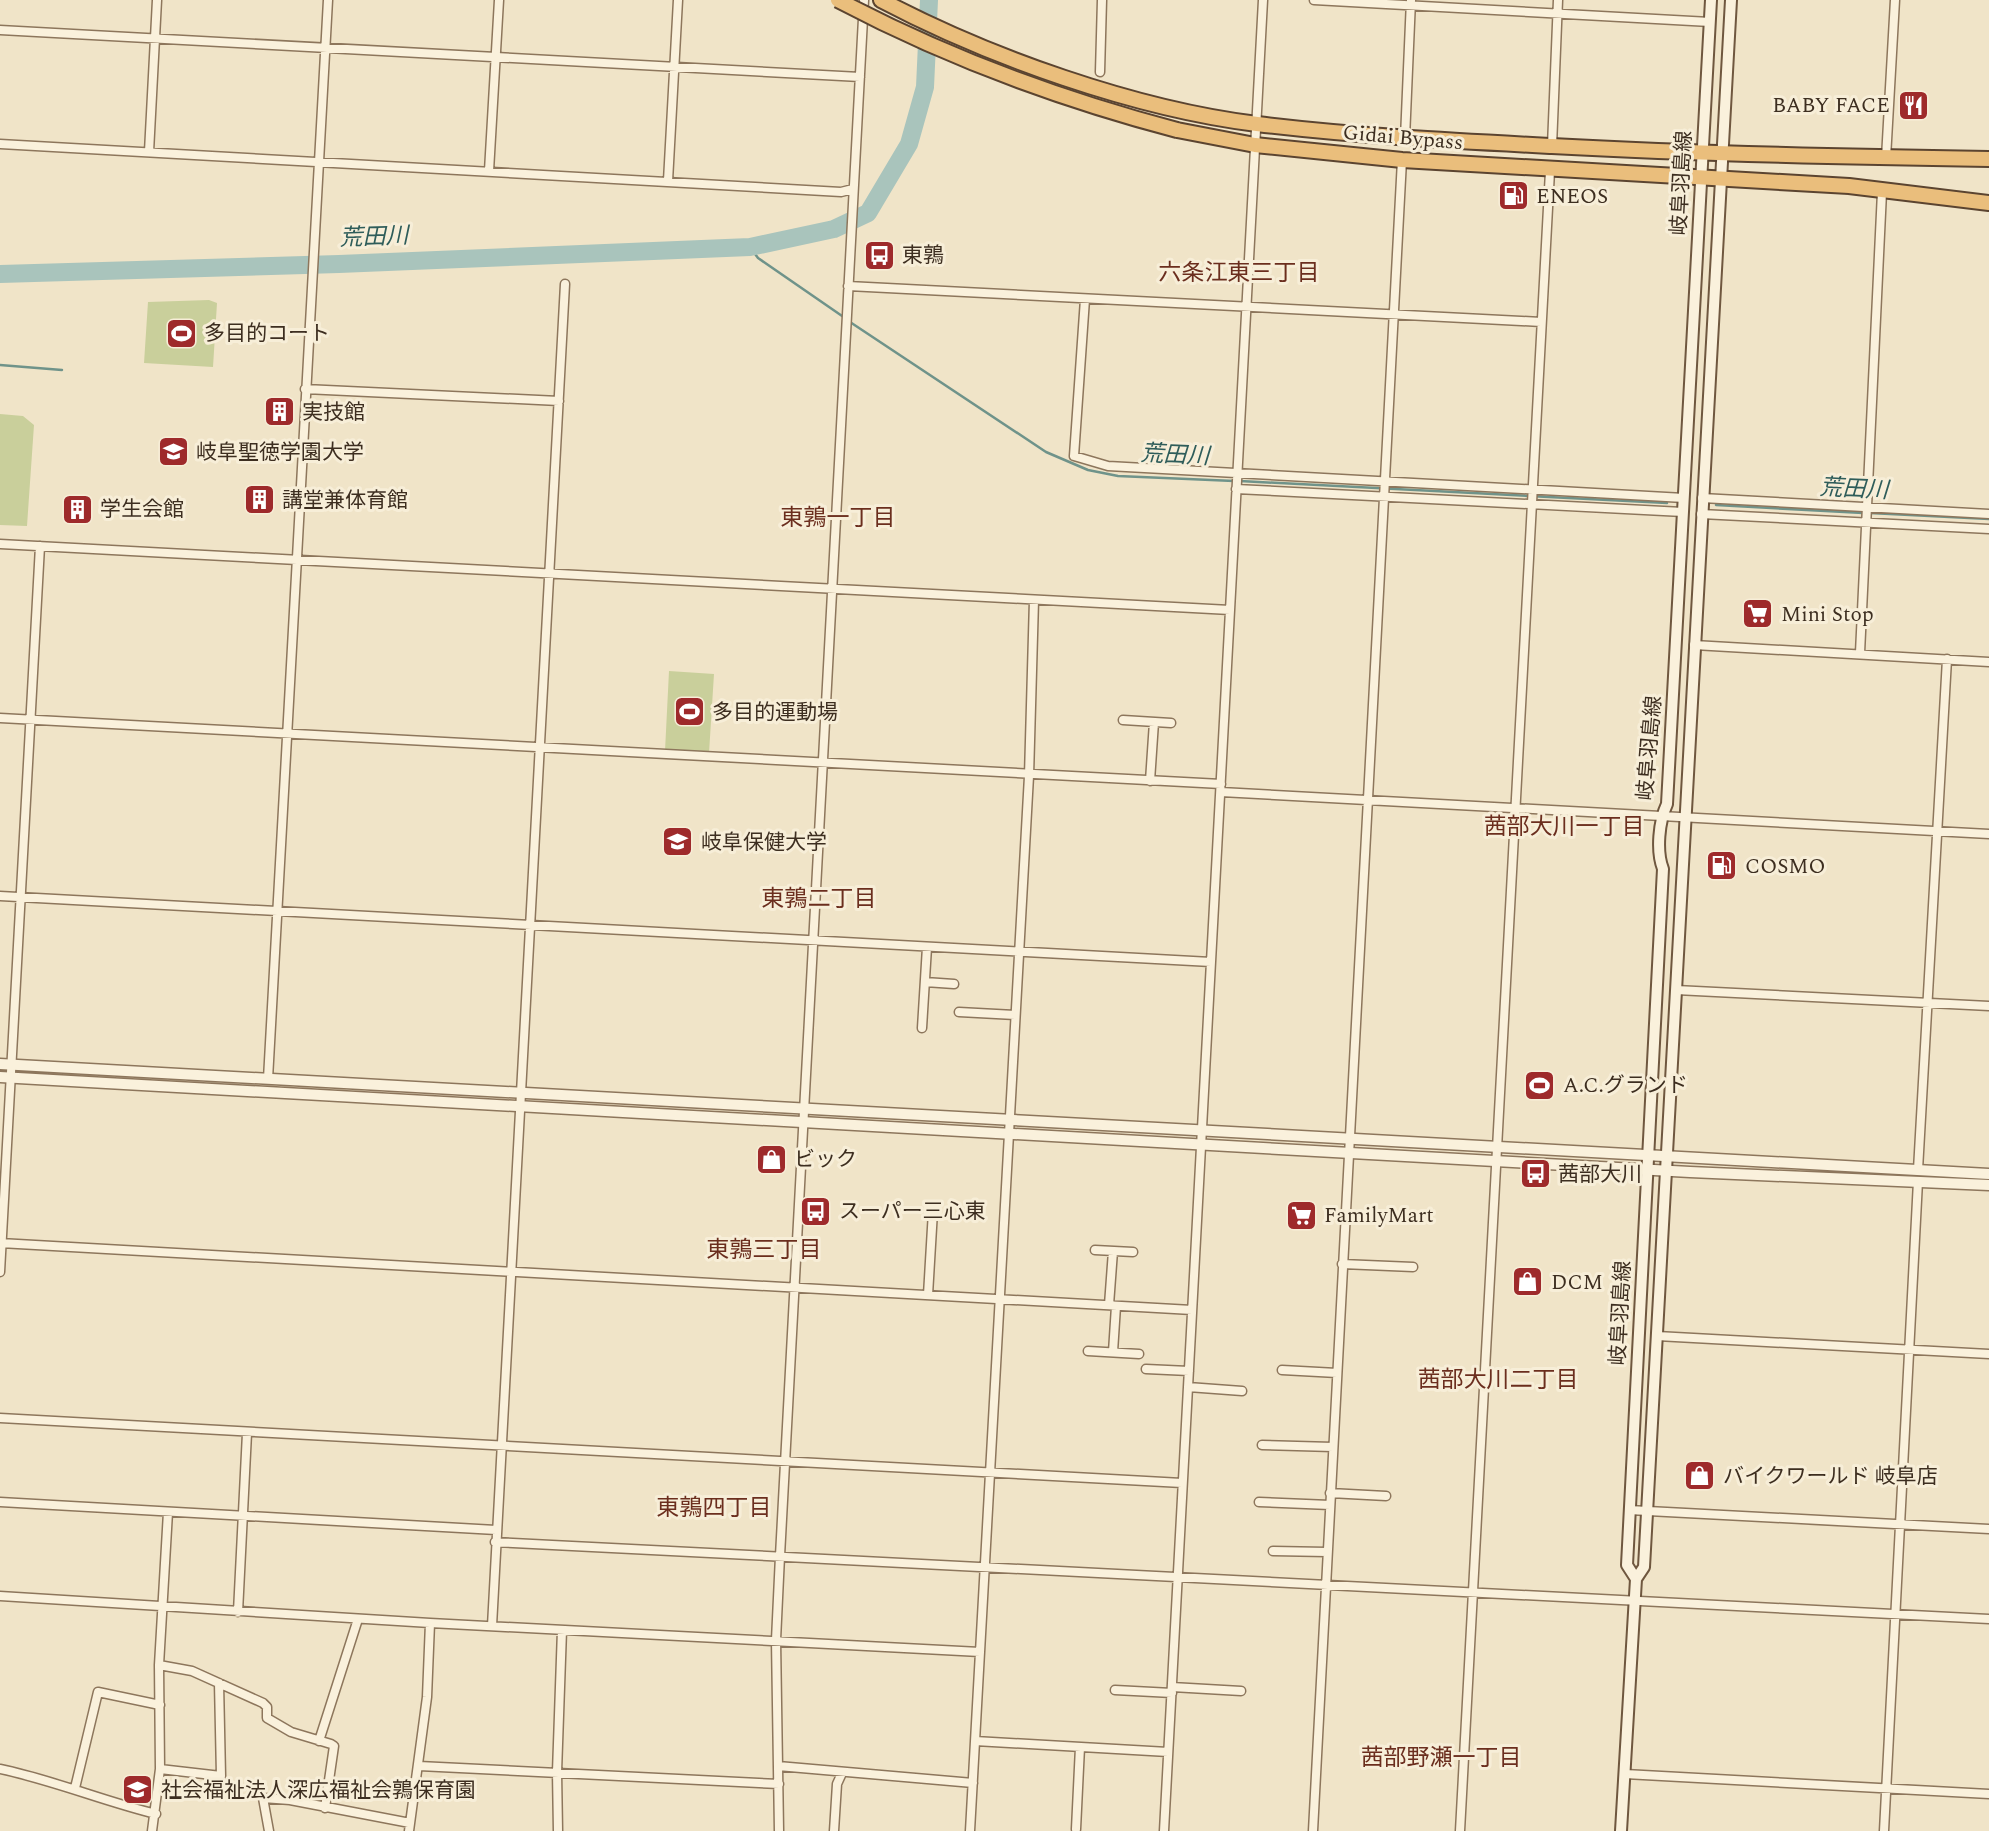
<svg xmlns="http://www.w3.org/2000/svg" width="1989" height="1831" font-family="Spectral,'Noto Sans JP',serif">
	<rect width="100%" height="100%" fill="#f0e4c8"/>
	<!-- green -->
	<path fill="#c9cf9b" d="M 209,300 L 217,303 L 213,367 L 144,363 L 148,302 Z
		M 0,414 L 23,416 L 34,425 L 27,526 L 0,525 Z
		M 669,671 L 714,674 L 709,753 L 665,751 Z"/>
	<g fill="none" stroke-linecap="round" stroke-linejoin="round">
		<!-- stream -->
		<path stroke="#6f938a" stroke-width="2.5" d="M 750,247 L 758,258 L 845,318
			M 850,322 L 1046,452 L 1088,470 L 1118,476 L 1234,481
			M 0,365 L 62,370
			M 1240,481 L 1667,503
			M 1716,505 L 1863,513
			M 1870,513 L 1989,519"/>
		<!-- river -->
		<path stroke="#a9c4bc" stroke-width="18" d="M 0,274 L 339,264 L 750,247 L 834,229 L 868,213 L 909,144 L 925,87 L 929,0"/>
		<defs>
			<path id="minor" d="M 1314,0 L 1710,22
				M 0,30 L 860,77
				M 1100,72 L 1102,0
				M 1405,138 L 1411,0
				M 0,144 L 841,192 L 853,189
				M 1552,146 L 1558,0
				M 149,152 L 157,0
				M 1886,158 L 1895,0
				M 489,171 L 499,0
				M 668,181 L 678,0
				M 848,286 L 1541,322
				M 1085,299 L 1074,456 L 1108,466 L 1684,498
				M 305,389 L 559,401
				M 1236,489 L 1683,512
				M 1702,498 L 1989,514
				M 1701,514 L 1989,529
				M 0,544 L 1230,610
				M 1694,645 L 1989,662
				M 1860,653 L 1882,192
				M 0,718 L 1221,784
				M 1123,720 L 1171,723
				M 1150,781 L 1154,722
				M 1221,792 L 1989,834
				M 0,896 L 1211,962
				M 925,982 L 954,984
				M 1676,990 L 1989,1006
				M 959,1012 L 1015,1015
				M 922,1028 L 927,947
				M 268,1079 L 328,0
				M 1918,1170 L 1947,659
				M 0,1243 L 1192,1310
				M 1095,1250 L 1133,1252
				M 1342,1264 L 1413,1267
				M 0,1272 L 40,546
				M 928,1295 L 933,1211
				M 1109,1305 L 1113,1251
				M 1657,1336 L 1989,1354
				M 1088,1351 L 1139,1354
				M 1113,1352 L 1116,1306
				M 1146,1369 L 1189,1371
				M 1282,1370 L 1337,1373
				M 1188,1387 L 1242,1391
				M 0,1418 L 1182,1483
				M 1262,1445 L 1333,1447
				M 1330,1493 L 1386,1496
				M 0,1502 L 496,1530
				M 1259,1502 L 1330,1505
				M 1629,1510 L 1989,1529
				M 495,1542 L 1989,1619
				M 1273,1551 L 1327,1552
				M 0,1596 L 430,1623 L 980,1652
				M 238,1612 L 247,1433
				M 492,1626 L 565,284
				M 159,1665 L 192,1671 L 263,1703 L 267,1707 L 267,1718 L 291,1732 L 331,1744 L 334,1746 L 325,1808
				M 1172,1687 L 1241,1691
				M 1115,1690 L 1172,1693
				M 319,1741 L 358,1619
				M 975,1741 L 1168,1752
				M 419,1766 L 779,1784
				M 778,1766 L 973,1783
				M 0,1769 C 53,1780 103,1801 156,1814
				M 160,1769 L 221,1776 L 219,1683
				M 1625,1774 L 1989,1794
				M 75,1788 L 98,1692 L 160,1705
				M 1076,1829 L 1080,1747
				M 152,1831 L 160,1769 L 159,1665 L 168,1512
				M 269,1831 L 263,1798 L 290,1800 L 410,1823
				M 409,1831 L 427,1697 L 430,1623
				M 558,1831 L 557,1772 L 562,1630
				M 779,1831 L 776,1640 L 780,1556 L 864,0
				M 834,1831 L 837,1784 L 842,1773
				M 970,1831 L 1029,776 L 1034,600
				M 1164,1831 L 1263,0
				M 1313,1831 L 1402,160
				M 1460,1831 L 1550,171
				M 1884,1831 L 1918,1181"/>
			<path id="tertiary" d="M 0,1064 L 1989,1174
				M 0,1077 L 1690,1172 L 1989,1185"/>
			<path id="secondary" d="M 1636,1579 L 1627,1565 L 1663,869 C 1656,851 1659,821 1667,804 L 1711,0
				M 1621,1831 L 1636,1579 L 1644,1567 L 1731,0"/>
			<path id="trunk" d="M 881,0 C 989,57 1135,109 1257,124 C 1355,136 1454,141 1552,146 C 1698,154 1843,157 1989,159
				M 1177,130 L 1255,145 L 1402,160 L 1849,186 L 1989,203"/>
		</defs>
		<!-- minor casing -->
		<use href="#minor" stroke="#8d765c" stroke-width="11"/>
		<!-- tertiary casing -->
		<use href="#tertiary" stroke="#8d765c" stroke-width="13"/>
		<!-- secondary casing -->
		<use href="#secondary" stroke="#6f573f" stroke-width="14"/>
		<!-- trunk casing -->
		<use href="#trunk" stroke="#5b4430" stroke-width="18"/>
		<!-- minor -->
		<use href="#minor" stroke="#faf1dc" stroke-width="8"/>
		<!-- tertiary -->
		<use href="#tertiary" stroke="#faf1dc" stroke-width="10"/>
		<!-- secondary -->
		<use href="#secondary" stroke="#faf1dc" stroke-width="10"/>
		<!-- trunk -->
		<use href="#trunk" stroke="#eabe7c" stroke-width="14"/>
		<defs>
			<path id="trunk-bridge" d="M 838,0 C 946,57 1059,99 1177,130"/>
		</defs>
		<!-- trunk-bridge casing -->
		<use href="#trunk-bridge" stroke="#5b4430" stroke-width="18" stroke-linecap="butt"/>
		<!-- trunk-bridge -->
		<use href="#trunk-bridge" stroke="#eabe7c" stroke-width="14"/>
	</g>
	<!-- icons -->
	<defs>
		<symbol id="restaurant-square" viewBox="-11 -11 22 22"><rect x="-9" y="-9" width="18" height="18" rx="4" fill="#9e2a2b" stroke="#f7eed8"/><path d="M-5-6h1v4h1v-4h1v4h1v-4h1v5L-1.5 .5V6h-2V.5L-5-1ZM5-6V6H3V1.5H1.5Q1.5-4 5-6Z" fill="#fff"/></symbol>
		<symbol id="fuel-square" viewBox="-11 -11 22 22"><rect x="-9" y="-9" width="18" height="18" rx="4" fill="#9e2a2b" stroke="#f7eed8"/><path d="M-5.5-6h7V0h2V4h1.3V-2.5L3-4.5l.8-.8L6-3V5H2.5V1h-1V6h-7ZM-4.2-4.7v3.2H.2V-4.7Z" fill="#fff"/></symbol>
		<symbol id="bus-square" viewBox="-11 -11 22 22"><rect x="-9" y="-9" width="18" height="18" rx="4" fill="#9e2a2b" stroke="#f7eed8"/><path d="M-5-6H5V4H4V6H2V4H-2V6H-4V4H-5ZM-3.5-4V0h7V-4ZM-3.5 1.2v1.5H-2V1.2ZM2 1.2v1.5H3.5V1.2Z" fill="#fff"/></symbol>
		<symbol id="stadium-square" viewBox="-11 -11 22 22"><rect x="-9" y="-9" width="18" height="18" rx="4" fill="#9e2a2b" stroke="#f7eed8"/><path d="M0-5a6.5 5 0 1 0 0 10a6.5 5 0 1 0 0-10ZM-3.5-1.8h7v3.6h-7Z" fill="#fff"/></symbol>
		<symbol id="building-square" viewBox="-11 -11 22 22"><rect x="-9" y="-9" width="18" height="18" rx="4" fill="#9e2a2b" stroke="#f7eed8"/><path d="M-4-6H4V6H1V3H-1V6H-4ZM-2.5-4.3h1.7v1.8h-1.7ZM.8-4.3h1.7v1.8H.8ZM-2.5-1h1.7V.8h-1.7ZM.8-1h1.7V.8H.8Z" fill="#fff"/></symbol>
		<symbol id="university-square" viewBox="-11 -11 22 22"><rect x="-9" y="-9" width="18" height="18" rx="4" fill="#9e2a2b" stroke="#f7eed8"/><path d="M0-5L7-2L0 1L-7-2ZM-4 1L0 2.5L4 1V4Q0 6-4 4Z" fill="#fff"/></symbol>
		<symbol id="supermarket-square" viewBox="-11 -11 22 22"><rect x="-9" y="-9" width="18" height="18" rx="4" fill="#9e2a2b" stroke="#f7eed8"/><path d="M-6-5.5h2.5l.6 2H6L4.5 2H-2.5L-4.4-4H-6ZM-1.5 3.2a1.3 1.3 0 1 0 .1 0ZM3 3.2a1.3 1.3 0 1 0 .1 0Z" fill="#fff"/></symbol>
		<symbol id="shop-square" viewBox="-11 -11 22 22"><rect x="-9" y="-9" width="18" height="18" rx="4" fill="#9e2a2b" stroke="#f7eed8"/><path d="M-5-2.5h2.3a2.7 3.5 0 0 1 5.4 0H5L5.5 6h-11ZM-1.5-2.5h3a1.5 2.3 0 0 0-3 0Z" fill="#fff"/></symbol>
		<symbol id="school-square" viewBox="-11 -11 22 22"><rect x="-9" y="-9" width="18" height="18" rx="4" fill="#9e2a2b" stroke="#f7eed8"/><path d="M0-5L7-2L0 1L-7-2ZM-4 1L0 2.5L4 1V4Q0 6-4 4Z" fill="#fff"/></symbol>
	</defs>
	<g fill-rule="evenodd">
		<use href="#restaurant-square" x="1896" y="88" width="35" height="35"/>
		<use href="#fuel-square" x="1496" y="178" width="35" height="35"/>
		<use href="#bus-square" x="862" y="238" width="35" height="35"/>
		<use href="#stadium-square" x="164" y="316" width="35" height="35"/>
		<use href="#building-square" x="262" y="394" width="35" height="35"/>
		<use href="#university-square" x="156" y="434" width="35" height="35"/>
		<use href="#building-square" x="242" y="482" width="35" height="35"/>
		<use href="#building-square" x="60" y="492" width="35" height="35"/>
		<use href="#supermarket-square" x="1740" y="596" width="35" height="35"/>
		<use href="#stadium-square" x="672" y="694" width="35" height="35"/>
		<use href="#university-square" x="660" y="824" width="35" height="35"/>
		<use href="#fuel-square" x="1704" y="848" width="35" height="35"/>
		<use href="#stadium-square" x="1522" y="1068" width="35" height="35"/>
		<use href="#shop-square" x="754" y="1142" width="35" height="35"/>
		<use href="#bus-square" x="1518" y="1156" width="35" height="35"/>
		<use href="#bus-square" x="798" y="1194" width="35" height="35"/>
		<use href="#supermarket-square" x="1284" y="1198" width="35" height="35"/>
		<use href="#shop-square" x="1510" y="1264" width="35" height="35"/>
		<use href="#shop-square" x="1682" y="1458" width="35" height="35"/>
		<use href="#school-square" x="120" y="1772" width="35" height="35"/>
	</g>
	<g text-anchor="middle" stroke-width="6" stroke-linejoin="round" paint-order="stroke">
		<!-- poi labels -->
		<g font-size="21" fill="#3d2e20" stroke="#f7eed8" text-anchor="start">
			<text x="1890" y="112" text-anchor="end">BABY FACE</text>
			<text x="1536" y="203">ENEOS</text>
			<text x="902" y="262">東鶉</text>
			<text x="204" y="340">多目的コート</text>
			<text x="302" y="419">実技館</text>
			<text x="196" y="459">岐阜聖徳学園大学</text>
			<text x="282" y="507">講堂兼体育館</text>
			<text x="100" y="516">学生会館</text>
			<text x="1781" y="621">Mini Stop</text>
			<text x="712" y="719">多目的運動場</text>
			<text x="701" y="849">岐阜保健大学</text>
			<text x="1745" y="873">COSMO</text>
			<text x="1563" y="1092">A.C.グランド</text>
			<text x="794" y="1166">ビック</text>
			<text x="1558" y="1181">茜部大川</text>
			<text x="839" y="1218">スーパー三心東</text>
			<text x="1324" y="1222">FamilyMart</text>
			<text x="1551" y="1289">DCM</text>
			<text x="1723" y="1483">バイクワールド 岐阜店</text>
			<text x="161" y="1797">社会福祉法人深広福祉会鶉保育園</text>
		</g>
		<!-- street labels -->
		<g font-size="21" fill="#3d2e20" stroke="#f7eed8">
			<text transform="translate(1403 137) rotate(5)" y="7">Gidai Bypass</text>
			<text transform="translate(1681 183) rotate(-87)" y="7">岐阜羽島線</text>
			<text transform="translate(1649 748) rotate(-85)" y="7">岐阜羽島線</text>
			<text transform="translate(1620 1313) rotate(-87)" y="7">岐阜羽島線</text>
		</g>
		<!-- water labels -->
		<g font-size="23" font-style="italic" fill="#2f5d5a" stroke="#f7eed8">
			<text transform="translate(374 236) rotate(-2)" y="8">荒田川</text>
			<text transform="translate(1175 454) rotate(3)" y="8">荒田川</text>
			<text transform="translate(1854 488) rotate(3)" y="8">荒田川</text>
		</g>
		<!-- neighbourhood labels -->
		<g font-size="23" fill="#6b2e1e" stroke="#f7eed8">
			<text x="1239" y="280">六条江東三丁目</text>
			<text x="838" y="525">東鶉一丁目</text>
			<text x="1564" y="834">茜部大川一丁目</text>
			<text x="819" y="906">東鶉二丁目</text>
			<text x="764" y="1257">東鶉三丁目</text>
			<text x="1498" y="1387">茜部大川二丁目</text>
			<text x="714" y="1515">東鶉四丁目</text>
			<text x="1441" y="1765">茜部野瀬一丁目</text>
		</g>
	</g>
</svg>
